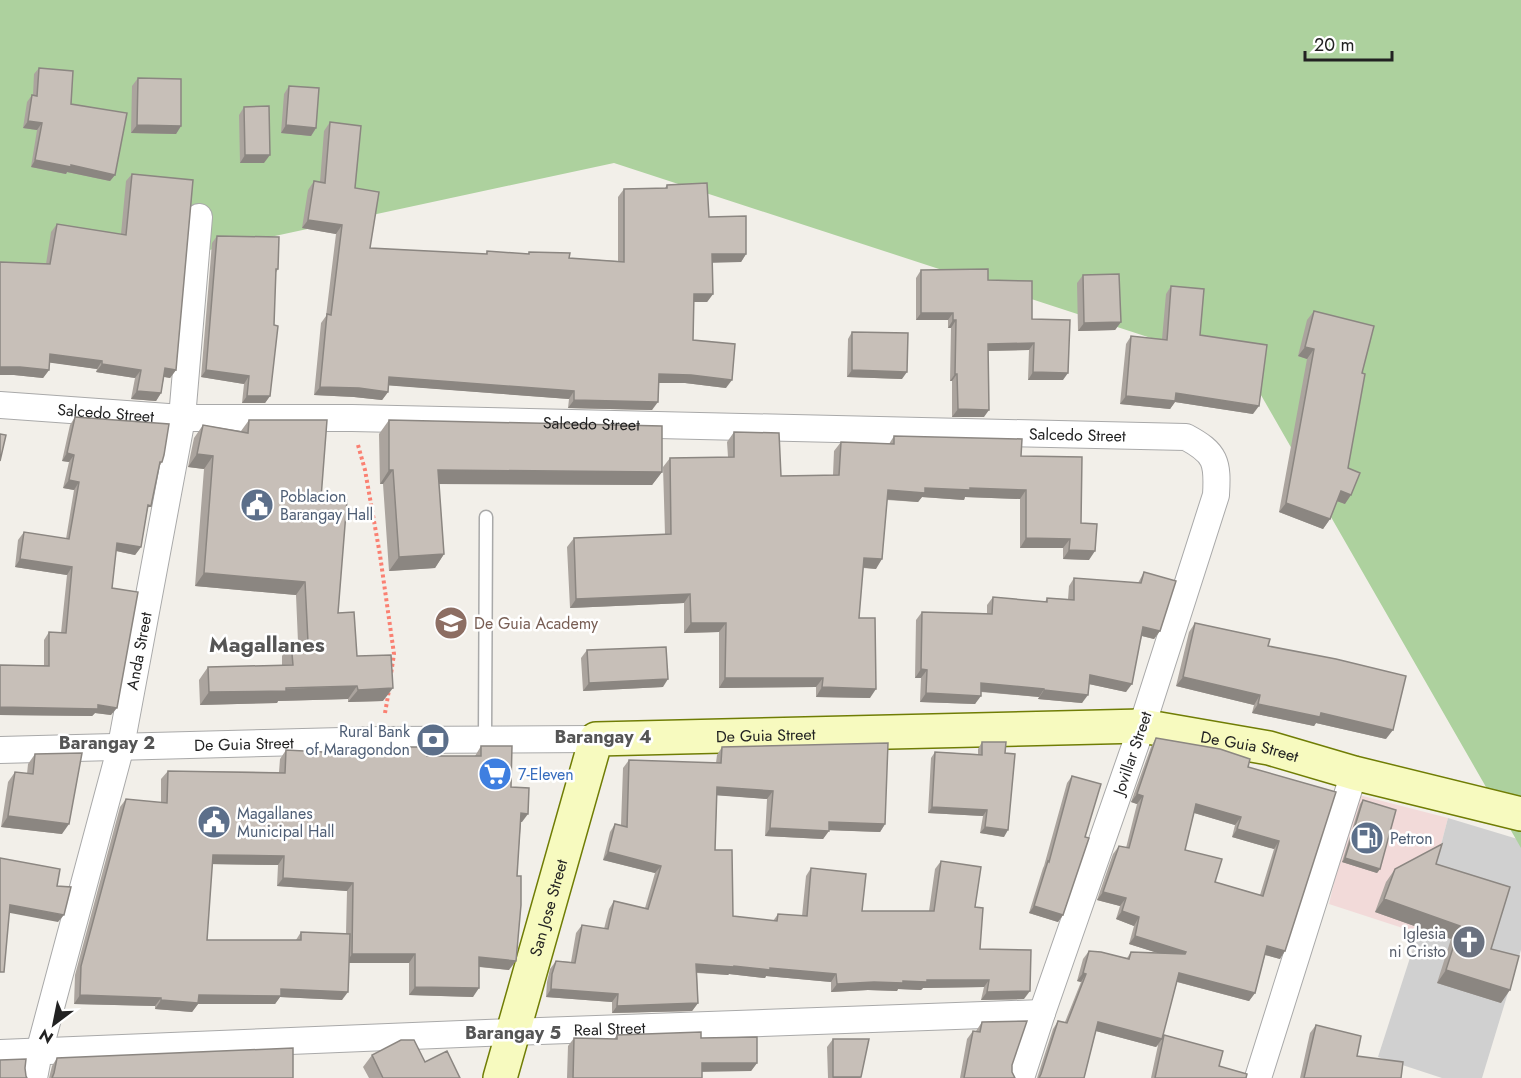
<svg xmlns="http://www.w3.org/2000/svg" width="1521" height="1078" font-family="Jost,sans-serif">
	<rect width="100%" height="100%" fill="#f2efe9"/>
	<!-- commercial -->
	<path fill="#f2dad9" d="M 1355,794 L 1448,818 L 1418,933 L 1329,904 Z"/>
	<!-- religious -->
	<path fill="#d0d0d0" d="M 1448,818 L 1521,840 L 1521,950 L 1482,1078 L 1442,1078 L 1378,1057 L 1418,933 Z"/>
	<!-- forest -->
	<path fill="#add19e" d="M 0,0 L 1521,0 L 1521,848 L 1246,369 L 614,163 L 0,295 Z"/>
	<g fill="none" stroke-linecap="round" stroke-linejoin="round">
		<defs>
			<path id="service" d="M 485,738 L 486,517"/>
			<g id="minor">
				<path id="s1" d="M 0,405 L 182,418 L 352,418 L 1186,437 C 1216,453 1218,462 1216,495 L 1142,726 L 1042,1013 L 1021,1078"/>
				<path id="s2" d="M 0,750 L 381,740 L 596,739"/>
				<path id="s3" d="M 0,1053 L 512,1032 L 1042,1013"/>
				<path id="s4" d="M 34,1078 L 39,1052 L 121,746 L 182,418 L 199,217"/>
				<path d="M 1258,1078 L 1354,773"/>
			</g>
			<g id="secondary">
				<path id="s5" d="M 500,1078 L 596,739 L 1142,726 L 1269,748 L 1354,773 L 1521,814"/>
			</g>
		</defs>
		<!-- service casing -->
		<use href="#service" stroke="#a9a9a9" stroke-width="15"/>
		<!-- minor casing -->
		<use href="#minor" stroke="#a9a9a9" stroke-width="28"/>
		<!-- secondary casing -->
		<use href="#secondary" stroke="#707d05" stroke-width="36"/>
		<!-- path -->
		<path stroke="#fa8072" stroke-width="4" stroke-dasharray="3 3" stroke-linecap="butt" d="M 358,445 L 365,470 L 380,555 L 394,654 L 391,674
			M 385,713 L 389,690"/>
		<!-- service -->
		<use href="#service" stroke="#fff" stroke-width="12"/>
		<!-- minor -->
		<use href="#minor" stroke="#fff" stroke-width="26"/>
		<!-- secondary -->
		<use href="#secondary" stroke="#f7fabf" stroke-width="33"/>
	</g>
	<!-- wall -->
	<path fill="#aba49e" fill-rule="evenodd" d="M 39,68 L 71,104 L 115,175 L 110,181 L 67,172 L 66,174 L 31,167 L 37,130 L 23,128 L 27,102 L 32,95 L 33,95 L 34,74 Z
		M 138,78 L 181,126 L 176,134 L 131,133 L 132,86 Z
		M 289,86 L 316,128 L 311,136 L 281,133 L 284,94 Z
		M 244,107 L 264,163 L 240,163 L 239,115 Z
		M 330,122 L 355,188 L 370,248 L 486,254 L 487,251 L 528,254 L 529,252 L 569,258 L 618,261 L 618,197 L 624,189 L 665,188 L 667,185 L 709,217 L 746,254 L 741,262 L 712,262 L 713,294 L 707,302 L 694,302 L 693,340 L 726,388 L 685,383 L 659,383 L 652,410 L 568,408 L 569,399 L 388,385 L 388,392 L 382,400 L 354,397 L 314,395 L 321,323 L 326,316 L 336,234 L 302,228 L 308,190 L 314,181 L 320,182 L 324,131 Z
		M 132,174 L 176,370 L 170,378 L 164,377 L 161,393 L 156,401 L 131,399 L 135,378 L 96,372 L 97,369 L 49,362 L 49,370 L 43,378 L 14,375 L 46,264 L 51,232 L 57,224 L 121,234 L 126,181 Z
		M 217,236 L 278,269 L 275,274 L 270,396 L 265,403 L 242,403 L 244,384 L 201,377 L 212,243 Z
		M 921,270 L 988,280 L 1032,319 L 1063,380 L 1028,380 L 1029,350 L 988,351 L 984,417 L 952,417 L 952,381 L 950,381 L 951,328 L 948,328 L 948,320 L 916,320 L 916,278 Z
		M 1083,275 L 1121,322 L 1115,330 L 1078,331 L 1077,283 Z
		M 1171,286 L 1200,335 L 1253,414 L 1175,402 L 1170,409 L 1120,404 L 1126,344 L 1131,336 L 1162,339 L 1166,294 Z
		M 1314,311 L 1362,373 L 1348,468 L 1345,504 L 1337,501 L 1330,519 L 1323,529 L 1279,512 L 1307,359 L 1298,356 L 1307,320 Z
		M 852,332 L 902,379 L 847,377 L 848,339 Z
		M 75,417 L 162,462 L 159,467 L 147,512 L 141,547 L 135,555 L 116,551 L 112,588 L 111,715 L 95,713 L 92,716 L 0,715 L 0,665 L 44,665 L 44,640 L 49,632 L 61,633 L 67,575 L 15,567 L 18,540 L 24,532 L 66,539 L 74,490 L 63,488 L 69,462 L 62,461 L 70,425 Z
		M 249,420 L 321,498 L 338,613 L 357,656 L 383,701 L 348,702 L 348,699 L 278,701 L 277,703 L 200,705 L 199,680 L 208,667 L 282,666 L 282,656 L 291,643 L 298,642 L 296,595 L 195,586 L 204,469 L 188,467 L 194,438 L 203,425 L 241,431 Z
		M 389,420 L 662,472 L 652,485 L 439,484 L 444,554 L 435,568 L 389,571 L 383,484 L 380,484 L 379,434 Z
		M 734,432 L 781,476 L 833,475 L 834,451 L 841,442 L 889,444 L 894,436 L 1021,456 L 1081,523 L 1089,560 L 1063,559 L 1063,548 L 1020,548 L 1020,499 L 965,497 L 964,500 L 922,497 L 918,502 L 887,500 L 876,569 L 863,568 L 859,618 L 870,698 L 816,697 L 816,687 L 719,688 L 719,632 L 684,633 L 684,603 L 570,608 L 567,547 L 574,538 L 665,534 L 663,467 L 670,458 L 728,457 L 727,442 Z
		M 1144,572 L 1160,631 L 1154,639 L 1142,636 L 1126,692 L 1089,684 L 1082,703 L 1038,699 L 1039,697 L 981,692 L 975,704 L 920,702 L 921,678 L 915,678 L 916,620 L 922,612 L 987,613 L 987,605 L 993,597 L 1045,602 L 1047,598 L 1068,599 L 1069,586 L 1074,578 L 1138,583 Z
		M 1195,623 L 1268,646 L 1386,739 L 1316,723 L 1314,726 L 1252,713 L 1254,705 L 1176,686 L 1189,632 Z
		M 587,650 L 663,687 L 583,691 L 581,658 Z
		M 1156,738 L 1248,767 L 1336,792 L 1280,959 L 1265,955 L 1255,993 L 1249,1001 L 1177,982 L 1162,1037 L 1164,1035 L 1219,1066 L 1246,1078 L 1151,1078 L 1158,1045 L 1156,1047 L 1096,1031 L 1084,1078 L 1037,1078 L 1053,1029 L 1058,1021 L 1065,1022 L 1081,982 L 1077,981 L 1083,959 L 1089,951 L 1127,958 L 1131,952 L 1158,953 L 1129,944 L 1134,926 L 1116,919 L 1120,906 L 1097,900 L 1113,854 L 1119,846 L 1126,848 L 1137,804 L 1131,802 L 1151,747 ZM 1194,813 L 1235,825 L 1232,837 L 1274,849 L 1260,895 L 1215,882 L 1185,850 Z
		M 982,742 L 1004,837 L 980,833 L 983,816 L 928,813 L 931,758 L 935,752 L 978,754 L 978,749 Z
		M 481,746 L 511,787 L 522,822 L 521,822 L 509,970 L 479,967 L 473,997 L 409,995 L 409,963 L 349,963 L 342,1000 L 280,997 L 275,1004 L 198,1004 L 192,1012 L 155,1009 L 155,1006 L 74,1004 L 75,975 L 120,807 L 126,799 L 161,803 L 161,779 L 168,771 L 279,772 L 280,759 L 286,750 L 375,755 L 380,747 L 427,756 L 475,756 ZM 212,864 L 278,865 L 277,886 L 347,891 L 346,934 L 301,932 L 296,940 L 207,940 Z
		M 722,747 L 885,824 L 880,832 L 829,830 L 823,839 L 765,836 L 767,799 L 717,795 L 715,850 L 733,916 L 773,921 L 778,914 L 802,916 L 806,876 L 811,868 L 862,911 L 929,911 L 935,869 L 941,861 L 975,907 L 980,949 L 1024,999 L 981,1000 L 984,987 L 923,988 L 921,990 L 898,989 L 897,991 L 868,990 L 831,992 L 831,982 L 766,976 L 765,978 L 729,974 L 728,975 L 697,973 L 698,1003 L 692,1011 L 612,1013 L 612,1002 L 546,997 L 547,982 L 550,969 L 556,961 L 571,962 L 576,933 L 582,925 L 604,929 L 609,909 L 614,901 L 645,908 L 655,873 L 603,860 L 610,832 L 615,824 L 621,825 L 623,768 L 629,760 L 716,763 L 717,755 Z
		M 35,754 L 62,834 L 1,827 L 8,782 L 15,772 L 27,774 L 28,764 Z
		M 1072,776 L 1085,837 L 1063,915 L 1058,922 L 1029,913 L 1043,868 L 1044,866 L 1067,783 Z
		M 1363,800 L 1380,869 L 1377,873 L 1342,862 L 1360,804 Z
		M 1436,864 L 1491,949 L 1501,1003 L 1437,983 L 1451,939 L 1375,912 L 1386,882 L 1395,869 Z
		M 982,1022 L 1012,1065 L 1012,1072 L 1015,1078 L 960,1078 L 967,1039 L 973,1031 L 976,1031 Z
		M 1316,1025 L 1357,1056 L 1401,1078 L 1300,1078 L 1310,1033 Z
		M 617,1035 L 701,1038 L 757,1063 L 751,1071 L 702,1071 L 702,1078 L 567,1078 L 568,1046 L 574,1038 L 614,1039 Z
		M 833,1039 L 861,1077 L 860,1078 L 828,1078 L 827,1047 Z
		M 372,1055 L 425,1062 L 460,1078 L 369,1078 L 363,1067 Z
		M 57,1058 L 293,1078 L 49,1078 L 52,1066 Z"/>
	<!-- shaded-wall -->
	<path fill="#8b8681" d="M 28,121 L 42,123 L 37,130 L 23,128 Z
		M 137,125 L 181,126 L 176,134 L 131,133 Z
		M 286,125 L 316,128 L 311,136 L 281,133 Z
		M 245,155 L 270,155 L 264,163 L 240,163 Z
		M 35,160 L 71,165 L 115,175 L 110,181 L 67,172 L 66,174 L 31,167 Z
		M 308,220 L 342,225 L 336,234 L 302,228 Z
		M 712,254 L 746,254 L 741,262 L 706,263 Z
		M 694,294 L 713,294 L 707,302 L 688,302 Z
		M 921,313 L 953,313 L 948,320 L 916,320 Z
		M 953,320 L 956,320 L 951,328 L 948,328 Z
		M 1121,322 L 1115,330 L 1078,331 L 1084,323 Z
		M 1034,343 L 1029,350 L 983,351 L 988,344 Z
		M 1305,347 L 1314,349 L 1307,359 L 1298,356 Z
		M 50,354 L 102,361 L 97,369 L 45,362 Z
		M 102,364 L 141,370 L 135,378 L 96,372 Z
		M 0,367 L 20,367 L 49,370 L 43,378 L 14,375 L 0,375 Z
		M 165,368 L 176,370 L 170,378 L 160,376 Z
		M 206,370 L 249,376 L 244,384 L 201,377 Z
		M 852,370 L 907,372 L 902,379 L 847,377 Z
		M 1033,372 L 1068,373 L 1063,380 L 1028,380 Z
		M 659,374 L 691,375 L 732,380 L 726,388 L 685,383 L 653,383 Z
		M 955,374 L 957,374 L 952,381 L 950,381 Z
		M 389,377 L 574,391 L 569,399 L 383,385 Z
		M 320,387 L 359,388 L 388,392 L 382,400 L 354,397 L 314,395 Z
		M 137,391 L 161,393 L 156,401 L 131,399 Z
		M 1176,393 L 1259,406 L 1253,414 L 1175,402 L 1170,409 L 1120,404 L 1126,396 Z
		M 247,396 L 270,396 L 265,403 L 242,403 Z
		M 574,400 L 658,402 L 652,410 L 568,408 Z
		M 958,409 L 989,410 L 984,417 L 952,417 Z
		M 67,453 L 74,455 L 69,462 L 62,461 Z
		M 197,454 L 213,456 L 204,469 L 188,467 Z
		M 389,470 L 393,470 L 383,484 L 380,484 Z
		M 438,470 L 662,472 L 652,485 L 429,484 Z
		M 69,480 L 79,482 L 74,490 L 63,488 Z
		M 925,488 L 970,488 L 1026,490 L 1020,499 L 965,497 L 964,500 L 922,497 L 918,502 L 882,499 L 888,490 Z
		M 1341,491 L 1351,495 L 1345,504 L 1334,500 Z
		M 1286,503 L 1330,519 L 1323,529 L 1279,512 Z
		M 1026,538 L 1070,539 L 1063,548 L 1020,548 Z
		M 117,543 L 141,547 L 135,555 L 112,550 Z
		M 1069,550 L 1095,551 L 1089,560 L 1063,559 Z
		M 444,554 L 435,568 L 389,571 L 399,557 Z
		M 864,558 L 882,559 L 876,569 L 858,567 Z
		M 20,559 L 72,567 L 67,575 L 15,567 Z
		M 204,573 L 305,582 L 296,595 L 195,586 Z
		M 690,594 L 684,603 L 570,608 L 576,599 Z
		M 691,623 L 726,623 L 719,632 L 684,633 Z
		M 1143,627 L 1160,631 L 1154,639 L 1138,635 Z
		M 921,669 L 927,670 L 921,678 L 915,678 Z
		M 1090,675 L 1132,684 L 1126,692 L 1084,683 Z
		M 1183,677 L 1260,695 L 1254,705 L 1176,686 Z
		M 725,678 L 823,678 L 816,687 L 719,688 Z
		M 668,679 L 663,687 L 583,691 L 589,683 Z
		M 981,683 L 1044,689 L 1039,697 L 975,691 Z
		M 357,686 L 348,699 L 278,701 L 277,703 L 200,705 L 209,692 Z
		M 822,687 L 876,689 L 870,698 L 816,697 Z
		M 393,688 L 383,701 L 348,702 L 358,690 Z
		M 1044,690 L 1088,695 L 1082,703 L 1038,699 Z
		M 926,693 L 981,696 L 975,704 L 920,702 Z
		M 1258,704 L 1321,713 L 1393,730 L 1386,739 L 1316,723 L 1314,726 L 1252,713 Z
		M 98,705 L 117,708 L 111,715 L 95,713 L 92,716 L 0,715 L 0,707 Z
		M 717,787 L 773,791 L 767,799 L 712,795 Z
		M 1137,794 L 1143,796 L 1137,804 L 1131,802 Z
		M 1196,804 L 1241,817 L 1235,825 L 1191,812 Z
		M 932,807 L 987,810 L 983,816 L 928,813 Z
		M 521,813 L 528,814 L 522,822 L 515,822 Z
		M 8,816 L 69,824 L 62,834 L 1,827 Z
		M 829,822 L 885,824 L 880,832 L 824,830 Z
		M 985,827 L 1008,830 L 1004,837 L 980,833 Z
		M 770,828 L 829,831 L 823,839 L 765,836 Z
		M 1237,829 L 1279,841 L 1274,849 L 1232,837 Z
		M 608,852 L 661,866 L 655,873 L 603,860 Z
		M 213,855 L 284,856 L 278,865 L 207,864 Z
		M 1345,858 L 1380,869 L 1377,873 L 1342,862 Z
		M 283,878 L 353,883 L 347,891 L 277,886 Z
		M 1103,892 L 1126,898 L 1120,906 L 1097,900 Z
		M 1384,899 L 1460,926 L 1451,939 L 1375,912 Z
		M 10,905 L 64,915 L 58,922 L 5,912 Z
		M 1034,906 L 1063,915 L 1058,922 L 1029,913 Z
		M 1122,911 L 1139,917 L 1134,926 L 1116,919 Z
		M 1135,936 L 1186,952 L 1180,960 L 1129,944 Z
		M 1267,946 L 1285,951 L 1280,959 L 1262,954 Z
		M 352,954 L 415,954 L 409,963 L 346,963 Z
		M 479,957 L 516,961 L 509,970 L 473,966 Z
		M 696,964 L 770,968 L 836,974 L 831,982 L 766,976 L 765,978 L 729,974 L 728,975 L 691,972 Z
		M 1446,970 L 1510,990 L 1501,1003 L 1437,983 Z
		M 1083,973 L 1086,974 L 1081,982 L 1077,981 Z
		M 1179,973 L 1255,993 L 1249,1001 L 1174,981 Z
		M 927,980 L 989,980 L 984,987 L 923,988 L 921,990 L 898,989 L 897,991 L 868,990 L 831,992 L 837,984 Z
		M 415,987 L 479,988 L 473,997 L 409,995 Z
		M 281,989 L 348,992 L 342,1000 L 280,997 L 275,1004 L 198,1004 L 192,1012 L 155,1009 L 161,1000 L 199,995 Z
		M 551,989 L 618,994 L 612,1002 L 546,997 Z
		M 1030,991 L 1024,999 L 981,1000 L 987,992 Z
		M 80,995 L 161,998 L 155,1006 L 74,1004 Z
		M 698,1003 L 692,1011 L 612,1013 L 617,1006 Z
		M 1098,1022 L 1162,1039 L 1156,1047 L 1092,1030 Z
		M 702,1063 L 757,1063 L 751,1071 L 696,1072 Z
		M 833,1077 L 861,1077 L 860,1078 L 833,1078 Z"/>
	<!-- building -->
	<path fill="#c7bfb8" stroke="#8b8681" stroke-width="1.5" fill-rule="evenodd" d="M 39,68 L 73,71 L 71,104 L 127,113 L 115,175 L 71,165 L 71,167 L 35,160 L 42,123 L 28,121 L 32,95 L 37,96 Z
		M 138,78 L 181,79 L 181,126 L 137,125 Z
		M 289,86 L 319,88 L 316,128 L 286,125 Z
		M 269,106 L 270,155 L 245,155 L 244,107 Z
		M 330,122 L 361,126 L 355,188 L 379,192 L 370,248 L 487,254 L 487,251 L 529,254 L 529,252 L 570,253 L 569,258 L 624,262 L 624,189 L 667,188 L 667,185 L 707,183 L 709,217 L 746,216 L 746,254 L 712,254 L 713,294 L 694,294 L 693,340 L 735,344 L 732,380 L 691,375 L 659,374 L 658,402 L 574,400 L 574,391 L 389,377 L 388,392 L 359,388 L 320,387 L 327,314 L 331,315 L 342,225 L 308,220 L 314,181 L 325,183 Z
		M 132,174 L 193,180 L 176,370 L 165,368 L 161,393 L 137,391 L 141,370 L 102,364 L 102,361 L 50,354 L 49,370 L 20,367 L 0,367 L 0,262 L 50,264 L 57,224 L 126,235 Z
		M 217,236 L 279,237 L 278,269 L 276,269 L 274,325 L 278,326 L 270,396 L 247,396 L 249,376 L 206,370 Z
		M 988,269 L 988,280 L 1032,281 L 1032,319 L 1070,320 L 1068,373 L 1033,372 L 1034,343 L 988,344 L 989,410 L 958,409 L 957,374 L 955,374 L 956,320 L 953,320 L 953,313 L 921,313 L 921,270 Z
		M 1119,274 L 1121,322 L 1084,323 L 1083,275 Z
		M 1171,286 L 1204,289 L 1200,335 L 1267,345 L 1259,406 L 1176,393 L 1175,401 L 1126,396 L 1131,336 L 1167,340 Z
		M 1314,311 L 1374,326 L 1362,373 L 1365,374 L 1348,468 L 1360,473 L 1351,495 L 1341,491 L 1330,519 L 1286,503 L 1314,349 L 1305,347 Z
		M 852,332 L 908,333 L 907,372 L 852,370 Z
		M 75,417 L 169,424 L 164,455 L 162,462 L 160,462 L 151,506 L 148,505 L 141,547 L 117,543 L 112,588 L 138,592 L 117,708 L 98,705 L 98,709 L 0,707 L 0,665 L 49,666 L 49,632 L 66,633 L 72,567 L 20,559 L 24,532 L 69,539 L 79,482 L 69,480 L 74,455 L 67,453 Z
		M 249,420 L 327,420 L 321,498 L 347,500 L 338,613 L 354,612 L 357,656 L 391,655 L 393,688 L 358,690 L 357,686 L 286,688 L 286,691 L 209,692 L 208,667 L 293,665 L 291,643 L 308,642 L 305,582 L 204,573 L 213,456 L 197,454 L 203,425 L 248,433 Z
		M 389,420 L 662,426 L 662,472 L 438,470 L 444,554 L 399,557 L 393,470 L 389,470 Z
		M 734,432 L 779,433 L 781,476 L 839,475 L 841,442 L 894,444 L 894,436 L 1022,439 L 1021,456 L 1082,457 L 1081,523 L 1097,524 L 1095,551 L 1069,550 L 1070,539 L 1026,538 L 1026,490 L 970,488 L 970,490 L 925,488 L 925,493 L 888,490 L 882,559 L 864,558 L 859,618 L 875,618 L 876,689 L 822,687 L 823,678 L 725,678 L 726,623 L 691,623 L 690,594 L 576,599 L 574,538 L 671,534 L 670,458 L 734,457 Z
		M 0,434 L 6,435 L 0,461 Z
		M 1144,572 L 1176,581 L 1160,631 L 1143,627 L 1132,684 L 1090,675 L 1088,695 L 1044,690 L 1044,689 L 981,683 L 981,696 L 926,693 L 927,670 L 921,669 L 922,612 L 992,614 L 993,597 L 1047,602 L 1047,598 L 1074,600 L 1074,578 L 1141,583 Z
		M 1195,623 L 1270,639 L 1268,646 L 1336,659 L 1406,676 L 1393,730 L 1321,713 L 1320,717 L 1258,704 L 1260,695 L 1183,677 Z
		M 666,647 L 668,679 L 589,683 L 587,650 Z
		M 1156,738 L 1220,749 L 1250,759 L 1248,767 L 1336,792 L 1285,951 L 1267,946 L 1255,993 L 1179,973 L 1162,1039 L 1098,1022 L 1084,1078 L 1039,1078 L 1041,1074 L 1058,1021 L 1067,1023 L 1086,974 L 1083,973 L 1089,951 L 1101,952 L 1129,959 L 1131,952 L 1185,954 L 1186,952 L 1135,936 L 1139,917 L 1122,911 L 1126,898 L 1103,892 L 1119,846 L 1129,848 L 1143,796 L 1137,794 ZM 1196,804 L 1241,817 L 1237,829 L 1279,841 L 1263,896 L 1215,882 L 1222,859 L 1185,850 Z
		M 982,742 L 1006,742 L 1005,753 L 1015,754 L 1008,830 L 985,827 L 987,810 L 932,807 L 935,752 L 982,755 Z
		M 888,743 L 885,824 L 829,822 L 829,831 L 770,828 L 773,791 L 717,787 L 715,850 L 732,850 L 733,916 L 777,921 L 778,914 L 807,916 L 811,868 L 866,874 L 862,911 L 934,911 L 941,861 L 981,867 L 975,907 L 983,908 L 980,949 L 1031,950 L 1030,991 L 987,992 L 989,980 L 927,980 L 927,982 L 903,981 L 903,983 L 874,982 L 837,984 L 836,974 L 770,968 L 770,970 L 734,966 L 734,967 L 696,964 L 698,1003 L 617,1006 L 618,994 L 551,989 L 552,974 L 556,961 L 575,963 L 582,925 L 608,929 L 614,901 L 648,909 L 661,866 L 608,852 L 615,824 L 627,827 L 629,760 L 721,763 L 722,747 Z
		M 481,746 L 512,746 L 511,787 L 529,788 L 528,814 L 521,813 L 517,876 L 521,876 L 521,905 L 516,961 L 479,957 L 479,988 L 415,987 L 415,954 L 352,954 L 353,883 L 283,878 L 284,856 L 213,855 L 207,940 L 301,940 L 301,932 L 350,934 L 348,992 L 281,989 L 281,996 L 199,995 L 198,1003 L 161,1000 L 161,998 L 80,995 L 81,966 L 126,799 L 167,803 L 168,771 L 285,773 L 286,750 L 380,755 L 380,747 L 427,747 L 427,756 L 481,756 Z
		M 82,753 L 69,824 L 8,816 L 15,772 L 33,774 L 35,754 Z
		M 1072,776 L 1101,784 L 1085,837 L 1089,838 L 1063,915 L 1034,906 L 1048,861 L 1049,862 Z
		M 1363,800 L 1396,810 L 1380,869 L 1345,858 Z
		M 1442,844 L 1436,864 L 1510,887 L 1491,949 L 1519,956 L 1510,990 L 1446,970 L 1460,926 L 1384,899 L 1395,869 Z
		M 0,858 L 60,869 L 57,886 L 71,887 L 64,915 L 10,905 L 4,972 L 0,972 Z
		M 1027,1021 L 1012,1065 L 1012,1072 L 1015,1078 L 964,1078 L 973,1031 L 980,1032 L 982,1022 Z
		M 1316,1025 L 1361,1036 L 1357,1056 L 1403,1062 L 1401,1078 L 1304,1078 Z
		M 701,1032 L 701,1038 L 757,1037 L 757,1063 L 702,1063 L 702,1078 L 573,1078 L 574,1038 L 617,1039 L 617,1035 Z
		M 1164,1035 L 1223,1051 L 1219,1066 L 1247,1074 L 1246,1078 L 1155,1078 Z
		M 833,1039 L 869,1039 L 861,1077 L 833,1077 Z
		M 401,1040 L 414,1040 L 425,1062 L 447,1051 L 460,1078 L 383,1078 L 372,1055 Z
		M 293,1048 L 293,1078 L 52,1078 L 54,1073 L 57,1058 Z
		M 26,1059 L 25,1068 L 26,1076 L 27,1078 L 0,1078 L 0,1060 Z"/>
	<!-- icons -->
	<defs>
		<symbol id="civic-disc" viewBox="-11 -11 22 22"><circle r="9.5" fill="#5c6f8a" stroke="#fff"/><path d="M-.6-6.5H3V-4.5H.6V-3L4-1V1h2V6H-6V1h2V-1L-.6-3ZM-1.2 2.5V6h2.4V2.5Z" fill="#fff"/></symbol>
		<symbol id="school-disc" viewBox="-11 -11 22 22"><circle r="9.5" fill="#8d6e63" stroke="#fff"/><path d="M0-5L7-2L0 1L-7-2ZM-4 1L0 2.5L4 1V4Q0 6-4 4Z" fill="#fff"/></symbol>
		<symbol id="bank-disc" viewBox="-11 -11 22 22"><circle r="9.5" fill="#5c6f8a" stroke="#fff"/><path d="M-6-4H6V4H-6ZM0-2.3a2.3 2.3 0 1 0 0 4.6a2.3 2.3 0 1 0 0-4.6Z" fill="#fff"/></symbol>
		<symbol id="supermarket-disc" viewBox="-11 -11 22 22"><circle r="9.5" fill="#3f7fe0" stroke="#fff"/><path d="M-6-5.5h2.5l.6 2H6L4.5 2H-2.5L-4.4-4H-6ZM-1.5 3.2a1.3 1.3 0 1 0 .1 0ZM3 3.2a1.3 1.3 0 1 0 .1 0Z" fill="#fff"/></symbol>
		<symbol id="fuel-disc" viewBox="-11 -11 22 22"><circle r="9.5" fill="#5c6f8a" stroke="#fff"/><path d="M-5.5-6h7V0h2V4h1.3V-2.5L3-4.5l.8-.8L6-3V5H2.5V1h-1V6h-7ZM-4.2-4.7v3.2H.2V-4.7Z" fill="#fff"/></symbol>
		<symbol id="church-disc" viewBox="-11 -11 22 22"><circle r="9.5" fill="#6b7280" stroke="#fff"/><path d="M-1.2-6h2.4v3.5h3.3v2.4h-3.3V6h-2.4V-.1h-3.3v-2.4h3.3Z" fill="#fff"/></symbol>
	</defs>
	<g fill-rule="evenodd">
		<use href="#civic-disc" x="238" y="486" width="38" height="38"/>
		<use href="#school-disc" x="432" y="604" width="38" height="38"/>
		<use href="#bank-disc" x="414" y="721" width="38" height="38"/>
		<use href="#supermarket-disc" x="476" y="755" width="38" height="38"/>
		<use href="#civic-disc" x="195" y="803" width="38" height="38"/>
		<use href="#fuel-disc" x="1348" y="819" width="38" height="38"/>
		<use href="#church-disc" x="1450" y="923" width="38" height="38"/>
	</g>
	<g text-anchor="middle" stroke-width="5" stroke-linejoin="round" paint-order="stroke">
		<!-- street labels -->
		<g font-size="16" fill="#222" stroke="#fff">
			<text dy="6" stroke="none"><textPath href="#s1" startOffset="106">Salcedo Street</textPath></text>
			<text dy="6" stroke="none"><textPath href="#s1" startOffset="592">Salcedo Street</textPath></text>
			<text dy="6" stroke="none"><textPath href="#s1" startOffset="1078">Salcedo Street</textPath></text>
			<text dy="6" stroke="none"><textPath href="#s4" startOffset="440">Anda Street</textPath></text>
			<text dy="6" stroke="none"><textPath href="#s5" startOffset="522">De Guia Street</textPath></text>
			<text dy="6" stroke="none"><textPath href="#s2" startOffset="244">De Guia Street</textPath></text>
			<text dy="6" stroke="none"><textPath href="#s5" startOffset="1008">De Guia Street</textPath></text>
			<text transform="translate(1132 753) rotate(-71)" y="6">Jovillar Street</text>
			<text dy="6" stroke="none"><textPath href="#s5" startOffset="177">San Jose Street</textPath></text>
			<text dy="6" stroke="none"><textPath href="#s3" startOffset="610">Real Street</textPath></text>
		</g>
		<!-- service labels -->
		<g font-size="16" fill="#4e5e75" stroke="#fff" text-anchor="start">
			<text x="280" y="502">Poblacion<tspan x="280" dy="18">Barangay Hall</tspan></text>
			<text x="410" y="737" text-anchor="end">Rural Bank<tspan x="410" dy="18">of Maragondon</tspan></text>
			<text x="237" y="819">Magallanes<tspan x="237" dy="18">Municipal Hall</tspan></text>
			<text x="1390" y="844">Petron</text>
		</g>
		<!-- education labels -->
		<g font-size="16" fill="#785e54" stroke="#fff" text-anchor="start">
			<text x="474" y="629">De Guia Academy</text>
		</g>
		<!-- shop labels -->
		<g font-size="16" fill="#366cbe" stroke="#fff" text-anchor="start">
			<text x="518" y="780">7-Eleven</text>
		</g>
		<!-- worship labels -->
		<g font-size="16" fill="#5b616d" stroke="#fff" text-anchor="end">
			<text x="1446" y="939">Iglesia<tspan x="1446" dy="18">ni Cristo</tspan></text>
		</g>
		<!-- neighbourhood labels -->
		<g font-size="18" font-weight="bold" fill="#555" stroke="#fff">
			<text x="603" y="743">Barangay 4</text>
			<text x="107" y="749">Barangay 2</text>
			<text x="513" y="1039">Barangay 5</text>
		</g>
		<!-- district labels -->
		<g font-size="22" font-weight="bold" fill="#555" stroke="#fff">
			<text x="267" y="652">Magallanes</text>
		</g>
	</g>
	<!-- north arrow -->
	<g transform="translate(54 1024) rotate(212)" stroke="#ffffff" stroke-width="4.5" paint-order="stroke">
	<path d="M0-4.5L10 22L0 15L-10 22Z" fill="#222222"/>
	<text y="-9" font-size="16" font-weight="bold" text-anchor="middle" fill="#222222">N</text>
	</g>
	<!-- scale -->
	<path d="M1305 51v9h87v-9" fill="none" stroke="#222222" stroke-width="3"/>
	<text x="1314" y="51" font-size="18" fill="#222222" stroke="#ffffff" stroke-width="4.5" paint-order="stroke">20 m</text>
</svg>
